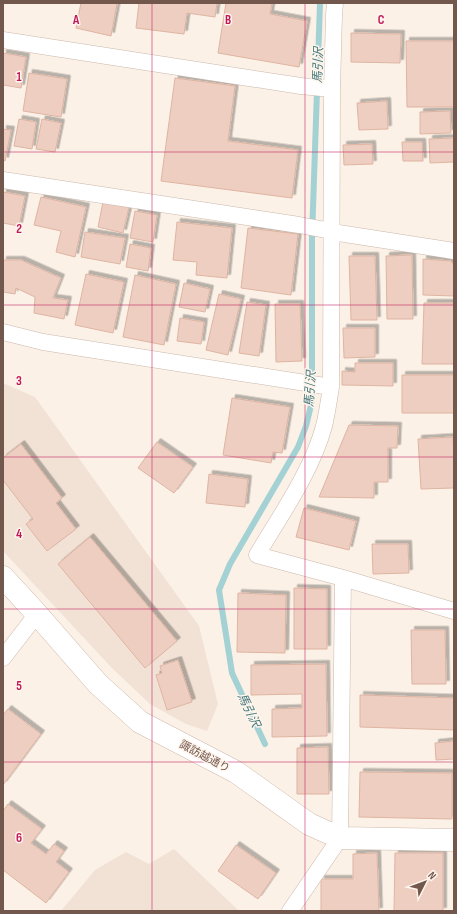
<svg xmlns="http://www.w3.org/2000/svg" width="457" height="914" font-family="'Sofia Sans Condensed','Noto Sans JP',sans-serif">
	<defs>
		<filter id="shadow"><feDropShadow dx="3.5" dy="-3.5" stdDeviation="0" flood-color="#0004"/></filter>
	</defs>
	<rect width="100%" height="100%" fill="#fbf1e6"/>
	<!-- residential -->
	<path fill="#f2e2d5" d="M 3,383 L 35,397 L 199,626 L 218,704 L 207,731 L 186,724 L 150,704 L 112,668 L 3,551 Z
		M 174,849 L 239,911 L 61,911 L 95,870 L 126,852 L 149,864 Z"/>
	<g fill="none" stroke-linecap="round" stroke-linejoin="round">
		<!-- stream -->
		<path stroke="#a3d1d4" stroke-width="6" d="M 265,744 L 232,673 L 219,590 L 230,564 L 298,447 L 306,426 L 312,401 L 312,237 L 320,3"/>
	</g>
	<!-- building -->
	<path fill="#eecec0" stroke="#dfb4a2" filter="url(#shadow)" d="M 81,3 L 113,3 L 117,4 L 111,36 L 76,28 Z
		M 139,3 L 217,3 L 215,17 L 187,13 L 184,34 L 136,28 Z
		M 226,3 L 272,3 L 270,14 L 307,21 L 299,67 L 218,53 Z
		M 351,33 L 401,34 L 400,63 L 351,62 Z
		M 406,41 L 454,41 L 454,107 L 407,107 Z
		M 3,53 L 26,57 L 21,88 L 3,85 Z
		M 29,73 L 67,79 L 61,117 L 23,111 Z
		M 175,78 L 235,86 L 228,141 L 298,150 L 292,198 L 161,181 Z
		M 387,101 L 388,129 L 359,130 L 357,103 Z
		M 450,111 L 451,133 L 420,134 L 420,112 Z
		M 19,119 L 36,122 L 32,149 L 14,146 Z
		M 42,119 L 61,123 L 55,152 L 36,149 Z
		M 3,129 L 11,130 L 5,161 L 3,160 Z
		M 454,138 L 454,162 L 430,163 L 429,139 Z
		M 402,142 L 422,142 L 423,161 L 403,161 Z
		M 372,144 L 373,164 L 344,165 L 343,145 Z
		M 3,192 L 25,196 L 19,226 L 3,223 Z
		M 41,197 L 86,207 L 75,257 L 56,252 L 61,231 L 34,225 Z
		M 103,202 L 129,207 L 123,233 L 98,227 Z
		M 135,211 L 157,215 L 153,242 L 130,238 Z
		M 177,222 L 232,228 L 227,278 L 196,275 L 197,262 L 173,260 Z
		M 248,228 L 298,234 L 291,295 L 241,288 Z
		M 85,232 L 125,238 L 120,264 L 81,257 Z
		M 130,244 L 151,248 L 148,271 L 126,267 Z
		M 412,255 L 413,319 L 387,319 L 386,256 Z
		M 349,256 L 375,256 L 377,320 L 351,320 Z
		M 423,259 L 451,261 L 454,265 L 454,296 L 423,295 Z
		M 3,260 L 21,260 L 61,278 L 53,298 L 68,300 L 64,319 L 34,313 L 35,297 L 16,288 L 15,294 L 3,292 Z
		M 86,274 L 124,282 L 113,333 L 75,325 Z
		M 135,275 L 176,284 L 164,345 L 123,337 Z
		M 184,283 L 210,289 L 205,312 L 179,307 Z
		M 219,294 L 241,299 L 228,355 L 206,350 Z
		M 247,302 L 266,305 L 259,356 L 239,353 Z
		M 424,303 L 454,303 L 454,364 L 422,364 Z
		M 275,304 L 300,304 L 302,361 L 276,362 Z
		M 180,318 L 204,322 L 201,344 L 177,341 Z
		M 343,328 L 375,328 L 375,357 L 344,358 Z
		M 355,363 L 393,363 L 393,386 L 342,385 L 342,371 L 355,372 Z
		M 402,375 L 454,375 L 454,413 L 402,413 Z
		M 232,398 L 290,407 L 282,453 L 273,452 L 271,463 L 223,455 Z
		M 349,425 L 398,426 L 397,448 L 388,448 L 388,482 L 374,482 L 374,498 L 319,497 Z
		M 453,437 L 454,459 L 454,488 L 421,489 L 418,439 Z
		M 157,442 L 193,467 L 174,493 L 138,468 Z
		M 21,444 L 62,498 L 56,503 L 76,529 L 47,551 L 26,524 L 33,519 L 3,480 L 3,458 Z
		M 209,474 L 248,479 L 245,507 L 206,503 Z
		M 304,508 L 356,521 L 349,550 L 296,537 Z
		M 90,537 L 177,641 L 145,668 L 58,564 Z
		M 372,544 L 408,544 L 409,573 L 373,574 Z
		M 294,588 L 327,589 L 327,649 L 294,649 Z
		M 238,593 L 286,595 L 285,653 L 237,652 Z
		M 411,630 L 445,630 L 446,684 L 412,684 Z
		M 178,660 L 192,702 L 167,710 L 156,675 L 162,673 L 160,666 Z
		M 326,664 L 327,736 L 272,737 L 272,709 L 302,708 L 302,694 L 251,695 L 251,665 Z
		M 360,695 L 454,698 L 454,730 L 360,727 Z
		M 8,709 L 41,734 L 3,785 L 3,715 Z
		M 454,741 L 454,759 L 436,760 L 435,743 Z
		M 328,747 L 329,794 L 297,794 L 297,748 Z
		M 360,772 L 452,773 L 452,819 L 359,817 Z
		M 8,804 L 42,829 L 31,843 L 46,854 L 54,844 L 64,851 L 56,862 L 69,872 L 46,903 L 3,870 L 3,811 Z
		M 236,845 L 276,873 L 258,899 L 218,871 Z
		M 377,853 L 379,911 L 321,911 L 321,879 L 353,879 L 353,854 Z
		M 395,853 L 443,853 L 443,911 L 394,911 Z"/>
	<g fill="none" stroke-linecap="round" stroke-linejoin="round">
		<defs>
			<path id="street" d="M 3,40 L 301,86 L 332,89
				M 3,180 L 299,225 L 326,230 L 332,232 L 454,251
				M 3,332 L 43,342 L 331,387
				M 343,578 L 454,611
				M 3,658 L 37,614
				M 290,911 L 340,838 L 343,578 L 257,555 C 280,516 312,471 324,426 C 327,414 329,400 331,387 L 332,89 L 334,15 L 335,3"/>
			<path id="secondary" d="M 3,577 L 37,614 L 98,684 L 140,722 L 236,772 L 309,824 L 340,838 L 454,840"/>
		</defs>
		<!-- street casing -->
		<use href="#street" stroke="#ccb8ad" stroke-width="17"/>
		<!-- secondary casing -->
		<use href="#secondary" stroke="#d0baae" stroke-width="23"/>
		<!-- street -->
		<use href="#street" stroke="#fff" stroke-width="16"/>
		<!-- secondary -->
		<use href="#secondary" stroke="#fff" stroke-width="22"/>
	</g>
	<!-- grid -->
	<path fill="none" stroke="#c2185b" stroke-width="1" stroke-opacity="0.55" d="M 152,3 L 152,911M 305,3 L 305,911M 3,152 L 454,152M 3,305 L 454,305M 3,457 L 454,457M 3,609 L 454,609M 3,762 L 454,762"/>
	<g text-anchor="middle" stroke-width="3" stroke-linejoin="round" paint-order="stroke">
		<!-- street labels -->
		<g font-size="11" fill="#72574d" stroke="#fef5ec">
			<text transform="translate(205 756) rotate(28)" y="4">諏訪越通り</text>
		</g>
		<!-- water labels -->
		<g font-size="12" font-style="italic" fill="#45797d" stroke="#fef5ec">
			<text transform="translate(318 65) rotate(-88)" y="4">馬引沢</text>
			<text transform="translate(310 389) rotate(-86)" y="4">馬引沢</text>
			<text transform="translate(249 710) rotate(65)" y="4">馬引沢</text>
		</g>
	</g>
	<g font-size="13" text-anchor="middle" font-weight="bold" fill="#c2185b" stroke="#fef5ec" stroke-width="3" stroke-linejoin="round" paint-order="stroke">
		<text x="76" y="24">A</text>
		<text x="228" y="24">B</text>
		<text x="381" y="24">C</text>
		<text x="19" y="81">1</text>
		<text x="19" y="233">2</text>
		<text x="19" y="385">3</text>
		<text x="19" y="538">4</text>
		<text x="19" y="690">5</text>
		<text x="19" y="842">6</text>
	</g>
	<!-- border -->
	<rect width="457" height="914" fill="none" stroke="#72574d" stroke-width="8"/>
	<!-- north arrow -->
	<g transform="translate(425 882) rotate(48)" stroke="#fef5ec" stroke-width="3" paint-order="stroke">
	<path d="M0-3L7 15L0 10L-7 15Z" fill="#72574d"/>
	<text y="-6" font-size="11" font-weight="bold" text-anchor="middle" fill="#72574d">N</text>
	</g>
</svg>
